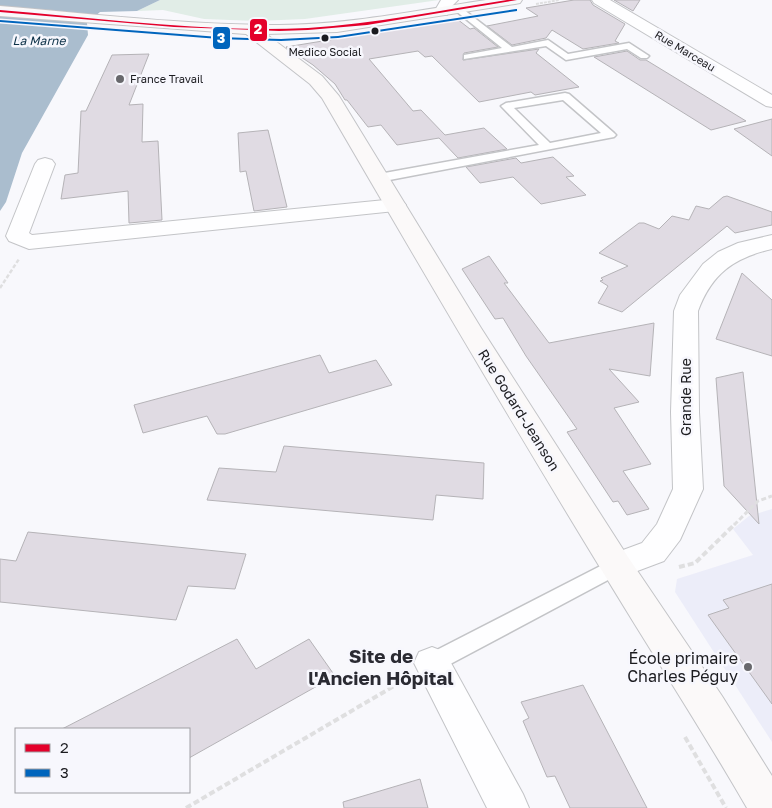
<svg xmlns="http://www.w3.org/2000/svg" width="772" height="808" font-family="'Golos Text',sans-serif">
	<rect width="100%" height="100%" fill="#f8f8fc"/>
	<!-- built -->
	<path fill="#ecedf9" d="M 772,509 L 772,742 L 675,592 L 677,579 L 753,555 L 733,529 L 749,516 Z"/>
	<!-- green -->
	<path fill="#e1ede7" d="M 160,0 L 439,0 L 305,19 L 257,21 L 204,19 L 163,10 L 137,11 Z"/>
	<!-- water -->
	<path fill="#aabdce" d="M 0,0 L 160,0 L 137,11 L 100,12 L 87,23 L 88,35 L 22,153 L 6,202 L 0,211 Z"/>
	<!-- building -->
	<path fill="#e0dbe3" stroke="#b5b3b7" d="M 574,0 L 590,0 L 593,5 L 625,24 L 615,41 L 619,43 L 583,49 L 552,30 L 546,38 L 512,45 L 487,26 L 538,16 L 526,8 Z
		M 614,0 L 640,0 L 633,11 Z
		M 457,19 L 470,29 L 474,28 L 498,47 L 464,53 L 463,60 L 539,49 L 536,53 L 579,87 L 535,95 L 531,92 L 479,102 L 432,56 L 425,57 L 418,51 L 369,59 L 413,111 L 421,110 L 445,135 L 484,128 L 507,149 L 458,158 L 439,138 L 397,145 L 381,125 L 368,127 L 347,100 L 345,100 L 335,84 L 313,65 L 286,47 Z
		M 627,51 L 640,60 L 646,60 L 746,121 L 711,130 L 594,57 Z
		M 149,54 L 129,105 L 143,104 L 142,142 L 158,141 L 162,220 L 129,223 L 128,191 L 61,199 L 65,175 L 78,173 L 81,111 L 86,111 L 112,55 Z
		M 772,119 L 772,156 L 734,129 Z
		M 268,130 L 287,207 L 254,211 L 246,171 L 240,172 L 238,133 Z
		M 553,157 L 574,176 L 566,177 L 586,195 L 541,204 L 513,177 L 480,183 L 466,167 L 516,158 L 521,163 Z
		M 727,196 L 772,212 L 772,225 L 735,233 L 727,226 L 622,312 L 598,303 L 608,286 L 600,281 L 603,280 L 601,278 L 628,266 L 599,253 L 639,223 L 644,223 L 659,229 L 672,216 L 689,220 L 696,206 L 709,209 L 723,197 Z
		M 489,256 L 508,283 L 504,283 L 549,343 L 654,323 L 650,376 L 609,369 L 639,402 L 614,408 L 651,464 L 623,471 L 649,509 L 627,515 L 618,501 L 613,502 L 567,432 L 577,429 L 526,356 L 503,318 L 495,319 L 462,269 Z
		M 742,273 L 772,300 L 772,356 L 716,339 Z
		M 320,355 L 329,373 L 376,360 L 392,385 L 225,434 L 217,434 L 207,416 L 143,433 L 134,405 Z
		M 743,372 L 750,437 L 759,524 L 724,486 L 716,378 Z
		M 284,446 L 484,463 L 483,499 L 436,495 L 433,520 L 207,500 L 219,468 L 276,472 Z
		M 28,532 L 246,554 L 235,589 L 188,586 L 176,620 L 0,602 L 0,559 L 16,561 Z
		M 772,584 L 772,704 L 708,615 L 729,608 L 723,600 Z
		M 237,639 L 256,669 L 309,639 L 335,676 L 189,758 L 189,729 L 62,729 Z
		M 583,685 L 647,808 L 570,808 L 555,776 L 547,777 L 523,721 L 529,718 L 521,702 Z
		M 420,779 L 428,808 L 344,808 L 343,802 Z"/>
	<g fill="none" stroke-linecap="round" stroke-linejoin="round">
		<defs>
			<path id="lane" d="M 459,6 L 512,47 L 548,40 L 568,54 L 629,43 L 649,56 L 647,58 L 641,58 L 627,49 L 566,60 L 546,46 L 464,59 L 464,55 L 502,48 L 456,11 L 456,7 Z
				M 565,93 L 569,94 L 614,133 L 616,135 L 614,137 L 379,182 L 373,178 L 379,174 L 539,145 L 501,106 L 506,103 ZM 563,100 L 601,133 L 550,143 L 514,108 Z
				M 616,558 L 623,560 L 626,566 L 623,572 L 439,670 L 432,672 L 425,670 L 421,663 L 425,656 Z"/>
			<path id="street" d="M 441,0 L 458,0 L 452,6 L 447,15 L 437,15 L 434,12 Z
				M 592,0 L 610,0 L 772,95 L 772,107 L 766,106 L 594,3 Z
				M 45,158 L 52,160 L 55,164 L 29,233 L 32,235 L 395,199 L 402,201 L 406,205 L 402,209 L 395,211 L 29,249 L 9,241 L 6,236 L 35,164 L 38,160 Z
				M 772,235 L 772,249 C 734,258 712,273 698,311 L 699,412 L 703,489 L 680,540 L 664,561 L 616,579 L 604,575 L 600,566 L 604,557 L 642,543 L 657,524 L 673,489 L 671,412 L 674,311 L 680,295 L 703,264 L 718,252 L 738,243 Z
				M 432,647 L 445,652 L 523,794 L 529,808 L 487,808 L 414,663 L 419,652 Z"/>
			<path id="secondary" d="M 486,0 L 522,0 L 520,3 L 515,4 L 337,32 L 266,34 L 322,76 L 339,96 L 481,328 L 628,557 L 722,696 L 772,776 L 772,808 L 747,808 C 701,728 651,652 604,574 C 508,417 415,258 322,98 L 310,84 L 246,34 L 0,16 L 0,6 C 93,14 186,25 279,25 C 348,25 418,10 486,0 Z"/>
		</defs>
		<!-- lane casing -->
		<use href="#lane" stroke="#c3c4c7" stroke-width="3"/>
		<!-- street casing -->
		<use href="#street" stroke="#c3c4c7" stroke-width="2"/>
		<!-- secondary casing -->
		<use href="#secondary" stroke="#c3c4c7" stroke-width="2"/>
		<!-- path-far3 -->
		<path stroke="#dfdfe0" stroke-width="2" stroke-dasharray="3 1" stroke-linecap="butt" d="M 536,4 L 559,0"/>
		<!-- path-far2 -->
		<path stroke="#dfdfe0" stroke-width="2.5" stroke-dasharray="4 2" stroke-linecap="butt" d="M 0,288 L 19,259"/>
		<!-- path-far1 -->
		<path stroke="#dfdfe0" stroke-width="3" stroke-dasharray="5 2.5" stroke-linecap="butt" d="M 734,525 L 758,501 L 772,496"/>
		<!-- path -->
		<path stroke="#dfdfe0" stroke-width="4" stroke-dasharray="6 3" stroke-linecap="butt" d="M 679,567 L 695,563 L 735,524
			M 685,737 L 726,808
			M 186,808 L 406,679"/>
		<!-- lane -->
		<use href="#lane" fill="#fefeff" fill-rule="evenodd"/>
		<!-- street -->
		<use href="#street" fill="#fefeff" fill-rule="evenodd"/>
		<!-- secondary -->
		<use href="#secondary" fill="#fbf9f9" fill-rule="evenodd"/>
		<defs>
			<path id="bus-1" d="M 507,0 L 517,0 L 367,25 L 308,30 L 279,31 L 174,27 L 0,12 L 0,10 C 101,18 206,33 308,28 C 375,24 441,10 507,0 Z"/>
			<path id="bus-2" d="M 516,9 L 517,9 L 517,11 L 338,38 L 281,41 L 219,39 L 0,22 L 0,20 L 219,37 L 281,39 L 338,36 Z"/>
		</defs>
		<!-- bus-1 casing -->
		<use href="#bus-1" stroke="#f7f7fd" stroke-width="3"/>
		<!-- bus-2 casing -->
		<use href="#bus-2" stroke="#f7f7fd" stroke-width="3"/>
		<!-- bus-1 -->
		<use href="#bus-1" fill="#e4002b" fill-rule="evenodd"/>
		<!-- bus-2 -->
		<use href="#bus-2" fill="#0065bd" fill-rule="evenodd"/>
	</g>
	<!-- markers -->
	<g fill="#1b1b1f" stroke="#f7f7fd" stroke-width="2">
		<circle cx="375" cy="31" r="4.5"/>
		<circle cx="325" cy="38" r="4.5"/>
	</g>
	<g fill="#68686c" stroke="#f7f7fd" stroke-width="2">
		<circle cx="120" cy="79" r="5"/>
		<circle cx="748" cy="667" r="5"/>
	</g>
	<g text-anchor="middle" stroke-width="5" stroke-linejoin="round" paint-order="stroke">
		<!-- far-street labels -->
		<g font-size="11" fill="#1b1b1f" stroke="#f7f7fd">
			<text transform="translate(685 51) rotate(31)" y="4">Rue Marceau</text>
		</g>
		<!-- far-bus labels -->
		<g font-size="11" fill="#1b1b1f" stroke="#f7f7fd">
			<text x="325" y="56">Medico Social</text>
		</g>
		<!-- far-poi labels -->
		<g font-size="11" fill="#1b1b1f" stroke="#f7f7fd" text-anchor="start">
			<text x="130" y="83">France Travail</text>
		</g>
		<!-- far-water labels -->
		<g font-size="12" font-style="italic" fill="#0b3047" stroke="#f7f7fd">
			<text x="39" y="45">La Marne</text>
		</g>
		<!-- street labels -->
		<g font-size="14" fill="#1b1b1f" stroke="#f7f7fd">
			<text transform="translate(686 397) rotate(-90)" y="5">Grande Rue</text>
			<text transform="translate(519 410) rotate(58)" y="5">Rue Godard-Jeanson</text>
		</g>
		<!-- near-poi labels -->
		<g font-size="16" fill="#1b1b1f" stroke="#f7f7fd" text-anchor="end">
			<text x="738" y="664">École primaire<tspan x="738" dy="18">Charles Péguy</tspan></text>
		</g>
		<!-- near-quarter labels -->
		<g font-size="19" font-weight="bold" fill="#2a2a32" stroke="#f7f7fd">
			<text x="381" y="663">Site de<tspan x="381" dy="22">l'Ancien Hôpital</tspan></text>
		</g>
	</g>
	<g stroke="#f7f7fd" stroke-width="2">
		<rect x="249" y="18" width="19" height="24" rx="5" fill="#e4002b"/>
		<rect x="212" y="26" width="19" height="24" rx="5" fill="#0065bd"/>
	</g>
	<g font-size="14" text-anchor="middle" font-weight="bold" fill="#fff">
		<text x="258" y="34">2</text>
		<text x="221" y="43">3</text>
	</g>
	<!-- legend -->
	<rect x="15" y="728" width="175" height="65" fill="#f7f7fd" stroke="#9f9fa4"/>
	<rect x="25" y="744" width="25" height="8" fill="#e4002b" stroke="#9f9fa4"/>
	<text x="60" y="753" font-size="15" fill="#1b1b1f">2</text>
	<rect x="25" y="769" width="25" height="8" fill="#0065bd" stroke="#9f9fa4"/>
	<text x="60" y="778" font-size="15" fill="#1b1b1f">3</text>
</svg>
